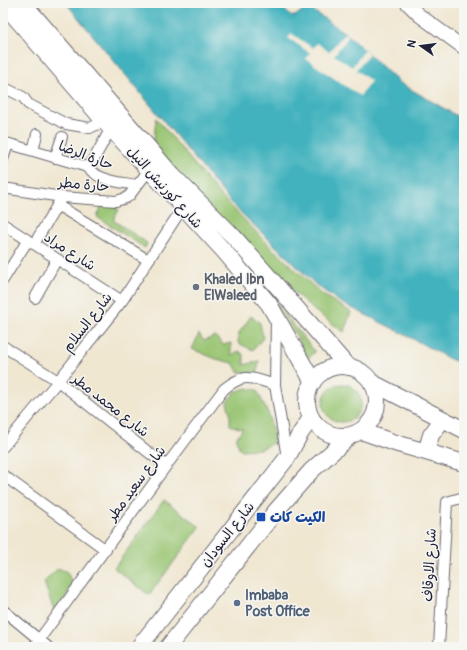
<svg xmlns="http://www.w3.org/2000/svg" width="467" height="650" font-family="Pangolin,'Playpen Sans Arabic',sans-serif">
	<rect width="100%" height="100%" fill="#f6f6f2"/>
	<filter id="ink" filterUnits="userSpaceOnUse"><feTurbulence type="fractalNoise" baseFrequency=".025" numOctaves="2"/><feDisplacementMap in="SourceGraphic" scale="8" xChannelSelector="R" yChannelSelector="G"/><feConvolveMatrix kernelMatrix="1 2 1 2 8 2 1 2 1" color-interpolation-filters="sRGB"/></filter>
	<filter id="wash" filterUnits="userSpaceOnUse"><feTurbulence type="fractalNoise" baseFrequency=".012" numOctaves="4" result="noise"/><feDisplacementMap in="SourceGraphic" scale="16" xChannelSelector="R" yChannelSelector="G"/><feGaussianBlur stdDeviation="0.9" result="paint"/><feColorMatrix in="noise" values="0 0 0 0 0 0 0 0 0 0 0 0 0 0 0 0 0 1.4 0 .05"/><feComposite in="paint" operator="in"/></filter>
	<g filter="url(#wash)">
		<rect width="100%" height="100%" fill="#f0e7d1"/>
		<!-- green -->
		<path fill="#99c572" stroke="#5e7456" d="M 156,118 L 221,196 L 272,248 L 323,295 L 351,312 L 344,332 L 315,311 L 269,269 L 153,148 Z
			M 108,202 L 119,210 L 113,220 L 147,243 L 145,248 L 97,217 L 102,205 Z
			M 271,297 L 315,352 L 306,360 C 300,336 286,319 270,300 Z
			M 251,316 L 260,323 L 263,338 L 253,350 L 238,343 L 239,333 Z
			M 199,334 L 204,341 L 215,336 L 223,345 L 231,343 L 231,355 L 239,351 L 244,355 L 244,365 L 259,361 L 257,373 L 238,372 L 233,363 L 216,359 L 192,349 Z
			M323 403a19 19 0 1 1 38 0a19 19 0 1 1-38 0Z
			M 246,388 L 257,390 L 268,413 L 275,442 L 261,449 L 240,450 L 236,439 L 242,429 L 230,425 L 230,413 L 227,402 L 235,392 Z
			M 164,500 L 200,527 L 149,595 L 114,568 Z
			M 58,568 L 67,572 L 73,585 L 55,614 L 44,582 Z"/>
		<!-- water -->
		<path fill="#43b2be" stroke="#326a7c" d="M 66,3 L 278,3 L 291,16 C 299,18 301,6 311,9 L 349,36 L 400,83 L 464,120 L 464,365 L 448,358 L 402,333 L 340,302 L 316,285 L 234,206 Z"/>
		<!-- pier -->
		<path fill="#f0e7d1" d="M 345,33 L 349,36 L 334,55 L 352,67 L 365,50 L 369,54 L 356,70 L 371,81 L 360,96 L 306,59 L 310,53 L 288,38 L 292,34 L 313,48 L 317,43 L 329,52 Z"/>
	</g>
	<g filter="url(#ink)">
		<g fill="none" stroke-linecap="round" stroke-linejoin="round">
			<defs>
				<path id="minor" d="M 3,87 L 23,97 L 28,104 L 66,124 L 90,128 L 104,121
					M 3,142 L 84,166 C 91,169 95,175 101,177 C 112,182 125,183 137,185
					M 33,151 L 37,134
					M 55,158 L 62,137
					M 3,159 L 8,144
					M 89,168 L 111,128
					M 3,188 L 62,197 L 116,201 L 126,198 L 129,196 L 149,170
					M 57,205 L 148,260
					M 3,224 L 122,301
					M 34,244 L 61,199
					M 3,280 L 28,240
					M 35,298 L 57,259
					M 276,320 L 275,385 L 287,458
					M 3,346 L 58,381 L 166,466
					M 3,447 L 58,381 L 122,301 L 183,207
					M 3,475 L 106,550
					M 3,610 L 48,647
					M 39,640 L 166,466 L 224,389 C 245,372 252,378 275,385
					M 439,647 L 447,502 L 464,497"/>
				<path id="tertiary" d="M 407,3 L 419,15 L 464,48"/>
				<path id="primary" d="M 3,3 L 104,121 L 224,251 L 269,304 L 313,382
					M 23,3 L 172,175 L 233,236 L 348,367
					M307 401a35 35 0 1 1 70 0a35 35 0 1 1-70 0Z
					M 371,382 L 464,430
					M 361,431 L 395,443 L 464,463
					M 426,452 L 431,435 L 442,420
					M 139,647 L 287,458 L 300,434 L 311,418
					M 168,647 L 275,512 L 311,471 L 351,435"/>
			</defs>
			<!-- minor casing -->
			<use href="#minor" stroke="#6a6770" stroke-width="12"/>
			<!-- tertiary casing -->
			<use href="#tertiary" stroke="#6a6770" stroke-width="15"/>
			<!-- primary casing -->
			<use href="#primary" stroke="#6a6770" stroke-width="18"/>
			<!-- minor -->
			<use href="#minor" stroke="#fff" stroke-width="10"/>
			<!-- tertiary -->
			<use href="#tertiary" stroke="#fff" stroke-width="13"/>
			<!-- primary -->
			<use href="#primary" stroke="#fff" stroke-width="16"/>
		</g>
	</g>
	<!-- markers -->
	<circle fill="#6b7280" stroke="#f6f6f2" stroke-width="1.5" cx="196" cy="287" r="4"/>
	<rect fill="#1a4fb4" stroke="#f6f6f2" stroke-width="1.5" x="256" y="512" width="10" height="10" rx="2"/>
	<circle fill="#5c6f8a" stroke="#f6f6f2" stroke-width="1.5" cx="237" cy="603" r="4"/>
	<g text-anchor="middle" stroke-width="3" stroke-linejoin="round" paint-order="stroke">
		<!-- street labels -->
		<g font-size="14" fill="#22223b" stroke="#f6f6f2">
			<text transform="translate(86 155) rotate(21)" y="5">حارة الرضا</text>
			<text transform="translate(84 184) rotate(5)" y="5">حارة مطر</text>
			<text transform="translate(165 187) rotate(48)" y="5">شارع كورنيش النيل</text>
			<text transform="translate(70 251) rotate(33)" y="5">شارع مراد</text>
			<text transform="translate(87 322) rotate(-52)" y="5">شارع السلام</text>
			<text transform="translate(111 405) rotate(38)" y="5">شارع محمد مطر</text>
			<text transform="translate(136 483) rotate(-54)" y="5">شارع سعيد مطر</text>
			<text transform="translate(227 534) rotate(-52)" y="5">شارع السودان</text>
			<text transform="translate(429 565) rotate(-87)" y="5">شارع الاوقاف</text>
		</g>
		<!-- worship labels -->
		<g font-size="14" font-weight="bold" fill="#5b616d" stroke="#f6f6f2" text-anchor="start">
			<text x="204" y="284">Khaled Ibn<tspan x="204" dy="16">ElWaleed</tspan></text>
		</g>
		<!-- transit labels -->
		<g font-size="14" font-weight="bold" fill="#164399" stroke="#f6f6f2" text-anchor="start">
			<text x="270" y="522">الکيت کات</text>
		</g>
		<!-- service labels -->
		<g font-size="14" font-weight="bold" fill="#4e5e75" stroke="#f6f6f2" text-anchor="start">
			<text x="245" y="600">Imbaba<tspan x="245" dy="16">Post Office</tspan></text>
		</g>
	</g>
	<!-- margin -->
	<rect width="467" height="650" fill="none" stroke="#f6f6f2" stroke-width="16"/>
	<!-- north arrow -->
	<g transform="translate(421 46) rotate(284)" stroke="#f6f6f2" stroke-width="3" paint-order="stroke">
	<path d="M0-3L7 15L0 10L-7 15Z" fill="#22223b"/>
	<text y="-6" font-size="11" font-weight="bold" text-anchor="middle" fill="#22223b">N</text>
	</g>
</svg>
